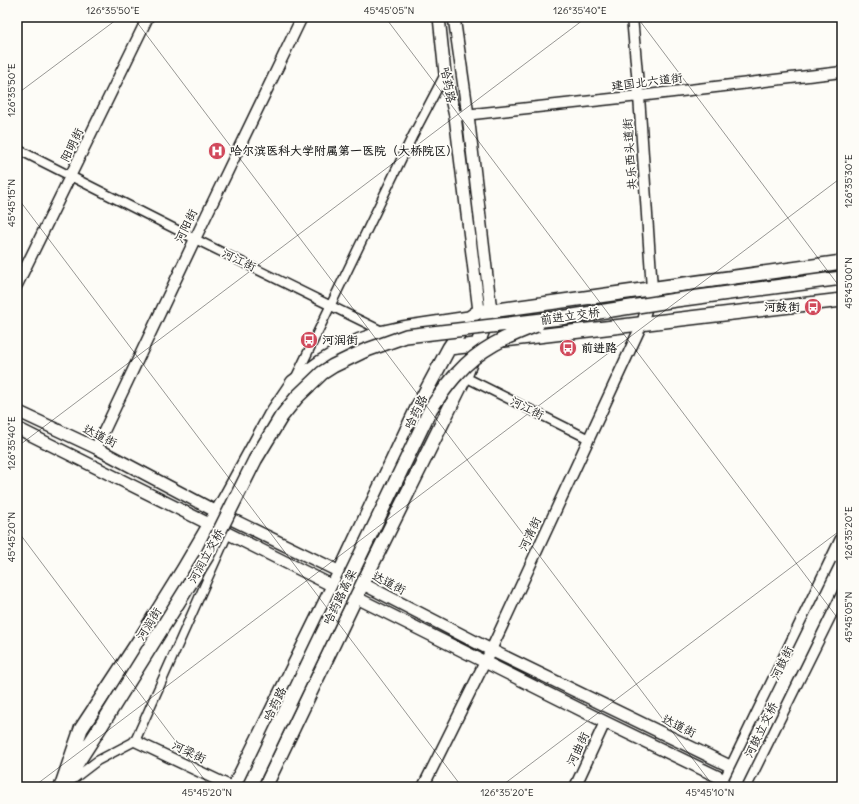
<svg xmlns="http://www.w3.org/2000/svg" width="859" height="804" font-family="Delius,'LXGW WenKai TC',sans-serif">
	<rect width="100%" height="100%" fill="#fdfcf7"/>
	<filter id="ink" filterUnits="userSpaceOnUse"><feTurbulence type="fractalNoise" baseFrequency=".025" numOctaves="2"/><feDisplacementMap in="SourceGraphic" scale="8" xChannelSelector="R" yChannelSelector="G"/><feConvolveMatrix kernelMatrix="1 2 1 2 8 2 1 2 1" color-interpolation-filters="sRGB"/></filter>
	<g filter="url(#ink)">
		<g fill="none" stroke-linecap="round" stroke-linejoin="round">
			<defs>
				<path id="minor" d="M 17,149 L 195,239 L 384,332
					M 465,377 L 589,439
					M 295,379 L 412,137 L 445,74
					M 63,787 L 97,761 L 135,741 L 228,533"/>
				<path id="tertiary" d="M 455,116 L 639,96 L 842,72
					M 17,285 L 148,17
					M 96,448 L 195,239 L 302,17
					M 135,741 L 232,787
					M 423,787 L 491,650 L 642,324 L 652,289 L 639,96 L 632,17
					M 575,787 L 605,722"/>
				<path id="secondary" d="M 439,17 L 445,74 L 455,116 L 479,311
					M 454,17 L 468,115 L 491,311
					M 17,411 L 96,448 L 217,512 L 340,572 L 491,650 L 740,771
					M 17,428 L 605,722 L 733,784"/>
				<path id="trunk" d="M 504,340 L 842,300
					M 449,348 L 483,344
					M 70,774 L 101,726
					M 61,787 L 81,729 L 142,636 L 183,570 L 224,500 L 270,416 L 293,382 L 322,361 L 347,346 L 360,340 L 384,332 L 402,328 L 469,318
					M 234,787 L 340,572 L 419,404 L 449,348 L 469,318 L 479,311 L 491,311 L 842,262
					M 265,787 L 356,597 L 465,377 L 488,317
					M 723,787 L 842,540
					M 744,787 L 842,589"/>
			</defs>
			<!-- minor casing -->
			<use href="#minor" stroke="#1c1c1c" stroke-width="11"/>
			<!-- tertiary casing -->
			<use href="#tertiary" stroke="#1c1c1c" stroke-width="13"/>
			<!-- secondary casing -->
			<use href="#secondary" stroke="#1c1c1c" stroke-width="14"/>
			<!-- trunk casing -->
			<use href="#trunk" stroke="#1c1c1c" stroke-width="16"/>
			<!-- minor -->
			<use href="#minor" stroke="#fdfcf7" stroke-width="8"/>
			<!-- tertiary -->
			<use href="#tertiary" stroke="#fdfcf7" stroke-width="10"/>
			<!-- secondary -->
			<use href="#secondary" stroke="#fdfcf7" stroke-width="11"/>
			<!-- trunk -->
			<use href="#trunk" stroke="#fdfcf7" stroke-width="13"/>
			<defs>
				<path id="trunk-bridge" d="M 101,726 L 207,556 L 255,460 L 281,417 L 297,397 L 322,373 L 333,366 L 364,351 L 406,336 L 560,318 L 676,300 L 842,278
					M 249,787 L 431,408 C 440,396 448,383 458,373 C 479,349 507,336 537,325
					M 733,787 L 842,565"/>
			</defs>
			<!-- trunk-bridge casing -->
			<use href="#trunk-bridge" stroke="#1c1c1c" stroke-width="16" stroke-linecap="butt"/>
			<!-- trunk-bridge -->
			<use href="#trunk-bridge" stroke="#fdfcf7" stroke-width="13"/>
		</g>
	</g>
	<!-- ticks -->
	<path fill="none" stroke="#1c1c1c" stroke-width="1" stroke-opacity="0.45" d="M 133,17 L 714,787M 385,17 L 842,624M 637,17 L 842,290M 17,94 L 120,17M 17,197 L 462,787M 17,447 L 587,17M 17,530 L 210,787M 33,787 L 842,177M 500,787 L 842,529"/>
	<!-- icons -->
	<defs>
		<symbol id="hospital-disc" viewBox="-11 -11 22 22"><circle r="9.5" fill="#d1495b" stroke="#fdfcf7"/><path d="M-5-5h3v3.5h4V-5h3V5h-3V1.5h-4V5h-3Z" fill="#fff"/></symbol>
		<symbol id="bus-disc" viewBox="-11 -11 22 22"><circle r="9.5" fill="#d1495b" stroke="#fdfcf7"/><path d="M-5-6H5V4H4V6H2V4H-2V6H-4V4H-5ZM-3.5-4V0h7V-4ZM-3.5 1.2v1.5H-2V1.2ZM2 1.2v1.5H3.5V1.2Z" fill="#fff"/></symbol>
	</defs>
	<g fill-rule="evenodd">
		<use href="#hospital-disc" x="207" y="141" width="20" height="20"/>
		<use href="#bus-disc" x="803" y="297" width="20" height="20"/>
		<use href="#bus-disc" x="299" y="330" width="20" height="20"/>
		<use href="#bus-disc" x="558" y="338" width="20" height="20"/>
	</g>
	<g text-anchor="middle" stroke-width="3.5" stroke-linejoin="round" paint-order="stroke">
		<!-- street labels -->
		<g font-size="12" fill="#1c1c1c" stroke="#fdfcf7">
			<text transform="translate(647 82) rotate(-7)" y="4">建国北六道街</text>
			<text transform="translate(448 85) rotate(79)" y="4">哈药路</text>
			<text transform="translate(72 145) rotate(-64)" y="4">阳明街</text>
			<text transform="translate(630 154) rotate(-94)" y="4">共乐西头道街</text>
			<text transform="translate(186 226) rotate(-64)" y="4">河阳街</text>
			<text transform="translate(239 260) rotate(26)" y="4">河江街</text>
			<text transform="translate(570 316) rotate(-8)" y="4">前进立交桥</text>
			<text transform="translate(527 408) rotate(27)" y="4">河江街</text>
			<text transform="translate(416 412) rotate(-64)" y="4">哈药路</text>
			<text transform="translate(100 436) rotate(26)" y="4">达道街</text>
			<text transform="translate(530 534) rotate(-65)" y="4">河清街</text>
			<text transform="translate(206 556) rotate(-61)" y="4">河润立交桥</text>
			<text transform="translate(389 583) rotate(27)" y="4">达道街</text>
			<text transform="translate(340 597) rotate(-64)" y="4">哈药路高架</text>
			<text transform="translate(149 624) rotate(-58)" y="4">河润街</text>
			<text transform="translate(782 663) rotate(-64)" y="4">河鼓街</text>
			<text transform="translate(275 704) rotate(-64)" y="4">哈药路</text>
			<text transform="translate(679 726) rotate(26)" y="4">达道街</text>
			<text transform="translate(761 730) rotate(-64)" y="4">河鼓立交桥</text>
			<text transform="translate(578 749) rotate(-65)" y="4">河曲街</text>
			<text transform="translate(189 752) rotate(26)" y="4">河梁街</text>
		</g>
		<!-- poi labels -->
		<g font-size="12" font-weight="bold" fill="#1c1c1c" stroke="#fdfcf7" text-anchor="start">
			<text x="230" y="155">哈尔滨医科大学附属第一医院（大桥院区）</text>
			<text x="800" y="311" text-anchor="end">河鼓街</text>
			<text x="322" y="344">河润街</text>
			<text x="581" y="352">前进路</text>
		</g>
	</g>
	<!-- margin -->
	<rect width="859" height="804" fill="none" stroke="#fdfcf7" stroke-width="44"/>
	<rect x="22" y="22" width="815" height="760" fill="none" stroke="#1c1c1c" stroke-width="1.5"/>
	<g font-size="10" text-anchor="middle" fill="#1c1c1c">
		<text x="113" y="14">126°35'50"E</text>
		<text x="389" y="14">45°45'05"N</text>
		<text x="580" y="14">126°35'40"E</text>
		<text transform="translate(11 90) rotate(-90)" y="4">126°35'50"E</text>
		<text transform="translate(848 181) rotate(-90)" y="4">126°35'30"E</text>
		<text transform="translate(11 203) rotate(-90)" y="4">45°45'15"N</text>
		<text transform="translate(848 283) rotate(-90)" y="4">45°45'00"N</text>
		<text transform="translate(11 443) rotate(-90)" y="4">126°35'40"E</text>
		<text transform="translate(848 533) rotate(-90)" y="4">126°35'20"E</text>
		<text transform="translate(11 537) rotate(-90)" y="4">45°45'20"N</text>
		<text transform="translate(848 617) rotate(-90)" y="4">45°45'05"N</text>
		<text x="207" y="796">45°45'20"N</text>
		<text x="507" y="796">126°35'20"E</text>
		<text x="710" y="796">45°45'10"N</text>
	</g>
</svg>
